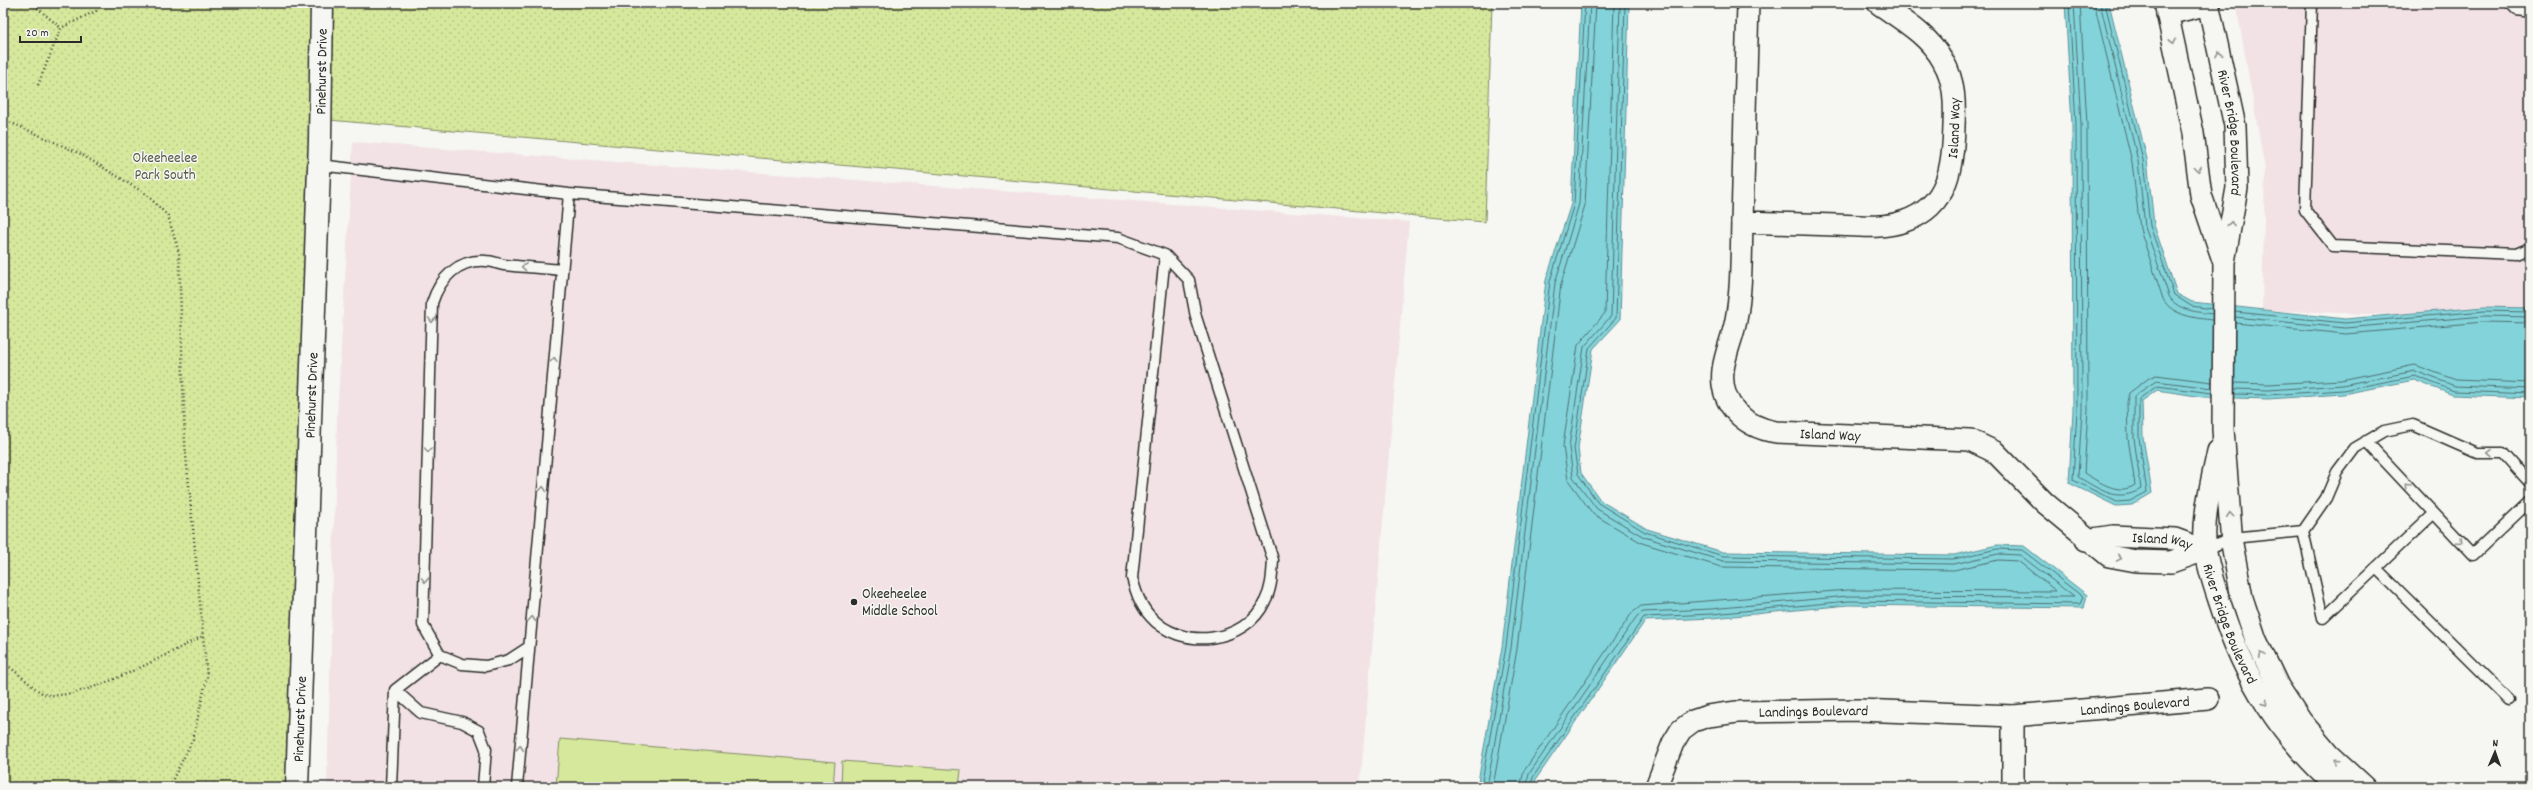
<svg xmlns="http://www.w3.org/2000/svg" width="2533" height="790" font-family="Dekko,sans-serif">
	<defs>
		<pattern id="green-dots" width="8" height="8" patternUnits="userSpaceOnUse"><rect width="8" height="8" fill="#d6e89c"/><path d="M2 2h.1M6 6h.1" fill="none" stroke="#b8c787" stroke-width="1.8" stroke-linecap="round"/></pattern>
	</defs>
	<rect width="100%" height="100%" fill="#f6f6f2"/>
	<filter id="ink" filterUnits="userSpaceOnUse"><feTurbulence type="fractalNoise" baseFrequency=".025" numOctaves="2"/><feDisplacementMap in="SourceGraphic" scale="8" xChannelSelector="R" yChannelSelector="G"/><feConvolveMatrix kernelMatrix="1 2 1 2 8 2 1 2 1" color-interpolation-filters="sRGB"/></filter>
	<g filter="url(#ink)">
		<!-- built -->
		<path fill="#f2e2e6" d="M 2236,3 L 2530,3 L 2530,320 L 2262,310 L 2265,170 Z
			M 353,142 L 1409,222 L 1360,787 L 327,787 L 337,417 Z"/>
		<!-- green -->
		<path fill="url(#green-dots)" stroke="#808a64" d="M 3,3 L 1492,3 L 1485,222 L 329,120 L 304,787 L 3,787 Z"/>
		<!-- pitch -->
		<path fill="#d6e89c" stroke="#808a64" d="M 560,739 L 835,762 L 833,787 L 556,787 Z
			M 842,761 L 961,770 L 959,787 L 841,787 Z"/>
		<!-- water -->
		<path fill="#82d4da" stroke="#5f9094" d="M 1581,3 L 1629,3 L 1620,320 L 1593,349 L 1578,448 L 1581,473 L 1601,501 L 1647,529 L 1723,552 L 1954,555 L 1997,545 L 2024,546 L 2087,595 L 2084,608 L 1849,605 L 1712,618 L 1645,621 L 1536,779 L 1535,787 L 1477,787 L 1502,647 L 1546,280 L 1571,204 Z
			M 2065,3 L 2109,3 L 2147,159 L 2154,225 L 2177,294 L 2192,302 L 2345,319 L 2484,307 L 2530,308 L 2530,398 L 2453,395 L 2414,380 L 2343,394 L 2268,399 L 2203,397 L 2157,390 L 2142,401 L 2143,437 L 2152,493 L 2132,505 L 2116,506 L 2069,483 L 2073,410 L 2072,124 Z"/>
		<g fill="none" stroke-linecap="round" stroke-linejoin="round">
			<!-- shore -->
			<path stroke="#4e6f71" stroke-width="1" d="M 2069,3 L 2076,124 L 2077,410 L 2073,480 L 2117,502 L 2130,501 L 2147,492 L 2139,438 L 2139,399 L 2157,386 L 2212,393
				M 2074,3 L 2081,124 L 2082,410 L 2078,477 C 2101,490 2117,503 2141,489 L 2134,438 L 2134,396 L 2156,381 L 2212,388
				M 2080,3 L 2087,124 L 2088,410 L 2084,473 C 2099,482 2119,496 2135,485 L 2128,438 L 2127,402 L 2129,393 L 2149,378 L 2156,375 L 2212,382
				M 2094,3 L 2132,162 L 2140,229 L 2163,299 C 2172,316 2196,318 2212,320
				M 2100,3 L 2138,161 L 2145,227 L 2169,296 C 2177,311 2198,312 2212,314
				M 2105,3 L 2143,160 L 2150,226 L 2174,295 L 2191,306 L 2212,309
				M 2235,312 L 2345,323 L 2484,311 L 2530,312
				M 2235,317 L 2345,328 L 2484,316 L 2530,317
				M 2235,323 L 2346,334 L 2484,322 L 2530,323
				M 2235,383 L 2268,384 L 2341,380 L 2415,365 L 2456,380 L 2530,383
				M 2235,389 L 2268,390 L 2342,385 L 2415,371 L 2455,386 L 2530,389
				M 2235,394 L 2268,395 L 2343,390 L 2415,376 L 2454,391 L 2530,394
				M 1481,787 L 1506,647 L 1550,281 L 1574,204 L 1585,3
				M 1487,787 L 1511,648 L 1555,283 L 1579,204 L 1590,3
				M 1493,787 L 1517,649 L 1561,284 L 1585,205 L 1596,3
				M 1520,787 L 1524,771 L 1632,613 L 1641,606 L 1848,590 L 2056,591 L 2018,561 L 1998,560 L 1954,570 L 1721,567 L 1642,543 L 1593,514 L 1568,480 L 1563,446 L 1578,345 L 1605,313 L 1614,3
				M 1526,787 L 1529,774 L 1637,616 L 1643,612 L 1711,609 L 1848,596 L 2074,597 L 2020,555 L 1998,554 L 1954,564 L 1723,561 L 1644,537 L 1597,509 L 1573,477 L 1569,447 L 1584,347 L 1611,316 L 1620,3
				M 1531,787 L 1533,777 L 1644,617 L 1712,614 L 1849,601 L 2080,604 L 2083,597 L 2022,550 L 1997,549 L 1954,559 L 1723,556 L 1645,532 L 1598,503 L 1578,474 L 1574,449 L 1589,348 L 1616,318 L 1625,3"/>
			<defs>
				<path id="service" d="M 2312,3 L 2305,210 L 2333,246 L 2516,254 L 2530,248
					M 2510,3 L 2517,10 L 2530,12
					M 319,165 L 569,194 L 1118,238 L 1165,255 L 1189,280 L 1196,317 L 1273,560 C 1272,574 1272,588 1265,601 C 1246,644 1180,651 1150,616 C 1140,605 1136,592 1132,578 L 1165,255
					M 2366,441 L 2473,555 L 2530,501
					M 2303,531 L 2326,498 L 2337,472 L 2355,448 L 2384,431 L 2413,425 L 2477,453 L 2503,453 L 2530,483
					M 2205,550 L 2232,538 L 2303,531 L 2323,618 L 2433,514
					M 2376,568 L 2509,700
					M 529,647 L 509,660 L 486,666 L 462,664 L 440,655 L 423,625 L 432,303 C 440,278 458,259 486,261 C 492,261 498,264 504,265 C 523,267 543,268 562,270
					M 395,690 L 421,713 L 462,722 L 479,731 L 486,749 L 483,787
					M 391,787 L 395,690 L 440,655
					M 517,787 L 569,194"/>
				<g id="minor">
					<path id="s1" d="M 1748,3 L 1742,222 C 1774,223 1805,224 1836,225 C 1859,226 1883,229 1905,221 C 1949,206 1953,165 1954,126 C 1955,104 1955,81 1943,61 C 1929,35 1902,20 1878,3"/>
					<path d="M 2165,3 L 2193,133 L 2201,195 L 2223,260"/>
					<path id="s2" d="M 2208,3 L 2235,126 L 2237,188 L 2224,262 L 2223,429 L 2232,544 L 2242,598 L 2256,640 L 2278,686 L 2301,721 L 2330,755 L 2365,787"/>
					<path d="M 2167,14 L 2209,4"/>
					<path id="s3" d="M 1742,222 C 1741,255 1742,288 1736,320 C 1733,337 1725,353 1723,370 C 1719,405 1745,427 1776,432 L 1970,440 L 1995,452 L 2045,503 L 2109,556 L 2136,561 L 2171,562 L 2205,550"/>
					<path id="s4" d="M 2218,451 C 2212,481 2201,520 2206,551 C 2208,569 2215,588 2221,606 C 2244,679 2281,737 2338,787"/>
					<path id="s5" d="M 2086,540 L 2113,536 L 2175,539 L 2205,550"/>
					<path d="M 2013,716 L 2013,787"/>
					<path id="s6" d="M 1656,787 L 1673,743 L 1681,730 L 1693,721 L 1708,716 L 1737,712 L 1858,710 L 2013,716 L 2208,699"/>
				</g>
				<g id="tertiary">
					<path id="s7" d="M 297,787 L 320,140 L 322,3"/>
				</g>
			</defs>
			<!-- service casing -->
			<use href="#service" stroke="#2b2b2b" stroke-width="13"/>
			<!-- minor casing -->
			<use href="#minor" stroke="#2b2b2b" stroke-width="24"/>
			<!-- tertiary casing -->
			<use href="#tertiary" stroke="#2b2b2b" stroke-width="25"/>
			<!-- path -->
			<path stroke="#2b2b2b" stroke-width="2.5" stroke-dasharray="1 3" stroke-linecap="butt" d="M 31,3 L 61,28
				M 38,85 L 61,28 L 96,11 L 97,3
				M 3,119 L 81,154 L 146,194 L 168,216 L 179,253 L 185,444 L 207,677 L 193,739 L 169,787
				M 3,663 C 15,669 36,691 44,694 C 79,704 170,652 203,636"/>
			<!-- service -->
			<use href="#service" stroke="#f6f6f2" stroke-width="10"/>
			<!-- minor -->
			<use href="#minor" stroke="#f6f6f2" stroke-width="21"/>
			<!-- tertiary -->
			<use href="#tertiary" stroke="#f6f6f2" stroke-width="22"/>
		</g>
		<!-- one-way arrows -->
		<defs><path id="oneway-chevron" d="M-2-3.5L2.5 0L-2 3.5" fill="none" stroke-width="1.6" stroke-linecap="round" stroke-linejoin="round"/></defs>
		<g stroke="#90908e">
			<use href="#oneway-chevron" transform="translate(2173 41) rotate(78)"/>
			<use href="#oneway-chevron" transform="translate(2219 54) rotate(-102)"/>
			<use href="#oneway-chevron" transform="translate(2198 169) rotate(82)"/>
			<use href="#oneway-chevron" transform="translate(2231 224) rotate(-80)"/>
			<use href="#oneway-chevron" transform="translate(524 267) rotate(-175)"/>
			<use href="#oneway-chevron" transform="translate(432 320) rotate(92)"/>
			<use href="#oneway-chevron" transform="translate(554 360) rotate(-85)"/>
			<use href="#oneway-chevron" transform="translate(428 450) rotate(92)"/>
			<use href="#oneway-chevron" transform="translate(2490 453) rotate(-178)"/>
			<use href="#oneway-chevron" transform="translate(2407 485) rotate(-133)"/>
			<use href="#oneway-chevron" transform="translate(543 489) rotate(-85)"/>
			<use href="#oneway-chevron" transform="translate(2230 515) rotate(-95)"/>
			<use href="#oneway-chevron" transform="translate(2460 542) rotate(46)"/>
			<use href="#oneway-chevron" transform="translate(2119 558) rotate(10)"/>
			<use href="#oneway-chevron" transform="translate(425 580) rotate(92)"/>
			<use href="#oneway-chevron" transform="translate(532 619) rotate(-85)"/>
			<use href="#oneway-chevron" transform="translate(2262 655) rotate(-114)"/>
			<use href="#oneway-chevron" transform="translate(2265 703) rotate(55)"/>
			<use href="#oneway-chevron" transform="translate(520 748) rotate(-85)"/>
			<use href="#oneway-chevron" transform="translate(2336 761) rotate(-138)"/>
		</g>
	</g>
	<!-- markers -->
	<circle fill="#2b2b2b" stroke="#f6f6f2" stroke-width="1.5" cx="854" cy="602" r="4"/>
	<g text-anchor="middle" stroke-width="3" stroke-linejoin="round" paint-order="stroke">
		<!-- street labels -->
		<g font-size="15" fill="#2b2b2b" stroke="#f6f6f2">
			<text dy="5" stroke="none"><textPath href="#s7" startOffset="716">Pinehurst Drive</textPath></text>
			<text dy="5" stroke="none"><textPath href="#s1" startOffset="496">Island Way</textPath></text>
			<text dy="5" stroke="none"><textPath href="#s2" startOffset="132">River Bridge Boulevard</textPath></text>
			<text dy="5" stroke="none"><textPath href="#s7" startOffset="392">Pinehurst Drive</textPath></text>
			<text dy="5" stroke="none"><textPath href="#s3" startOffset="295">Island Way</textPath></text>
			<text dy="5" stroke="none"><textPath href="#s5" startOffset="77">Island Way</textPath></text>
			<text dy="5" stroke="none"><textPath href="#s4" startOffset="178">River Bridge Boulevard</textPath></text>
			<text dy="5" stroke="none"><textPath href="#s6" startOffset="521">Landings Boulevard</textPath></text>
			<text dy="5" stroke="none"><textPath href="#s6" startOffset="199">Landings Boulevard</textPath></text>
			<text dy="5" stroke="none"><textPath href="#s7" startOffset="68">Pinehurst Drive</textPath></text>
		</g>
		<!-- park labels -->
		<g font-size="15" fill="#565a47" stroke="#f6f6f2">
			<text x="165" y="162">Okeeheelee<tspan x="165" dy="17">Park South</tspan></text>
		</g>
		<!-- poi labels -->
		<g font-size="15" fill="#2b2b2b" stroke="#f6f6f2" text-anchor="start">
			<text x="862" y="598">Okeeheelee<tspan x="862" dy="17">Middle School</tspan></text>
		</g>
	</g>
	<!-- margin -->
	<rect width="2533" height="790" fill="none" stroke="#f6f6f2" stroke-width="16"/>
	<rect x="8" y="8" width="2517" height="774" fill="none" stroke="#2b2b2b" stroke-width="1.5" filter="url(#ink)"/>
	<!-- north arrow -->
	<g transform="translate(2495 752) rotate(2)" stroke="#f6f6f2" stroke-width="3" paint-order="stroke">
	<path d="M0-3L7 15L0 10L-7 15Z" fill="#2b2b2b"/>
	<text y="-6" font-size="11" font-weight="bold" text-anchor="middle" fill="#2b2b2b">N</text>
	</g>
	<!-- scale -->
	<path d="M20 36v6h61v-6" fill="none" stroke="#2b2b2b" stroke-width="2"/>
	<text x="26" y="36" font-size="12" fill="#2b2b2b" stroke="#f6f6f2" stroke-width="3" paint-order="stroke">20 m</text>
</svg>
